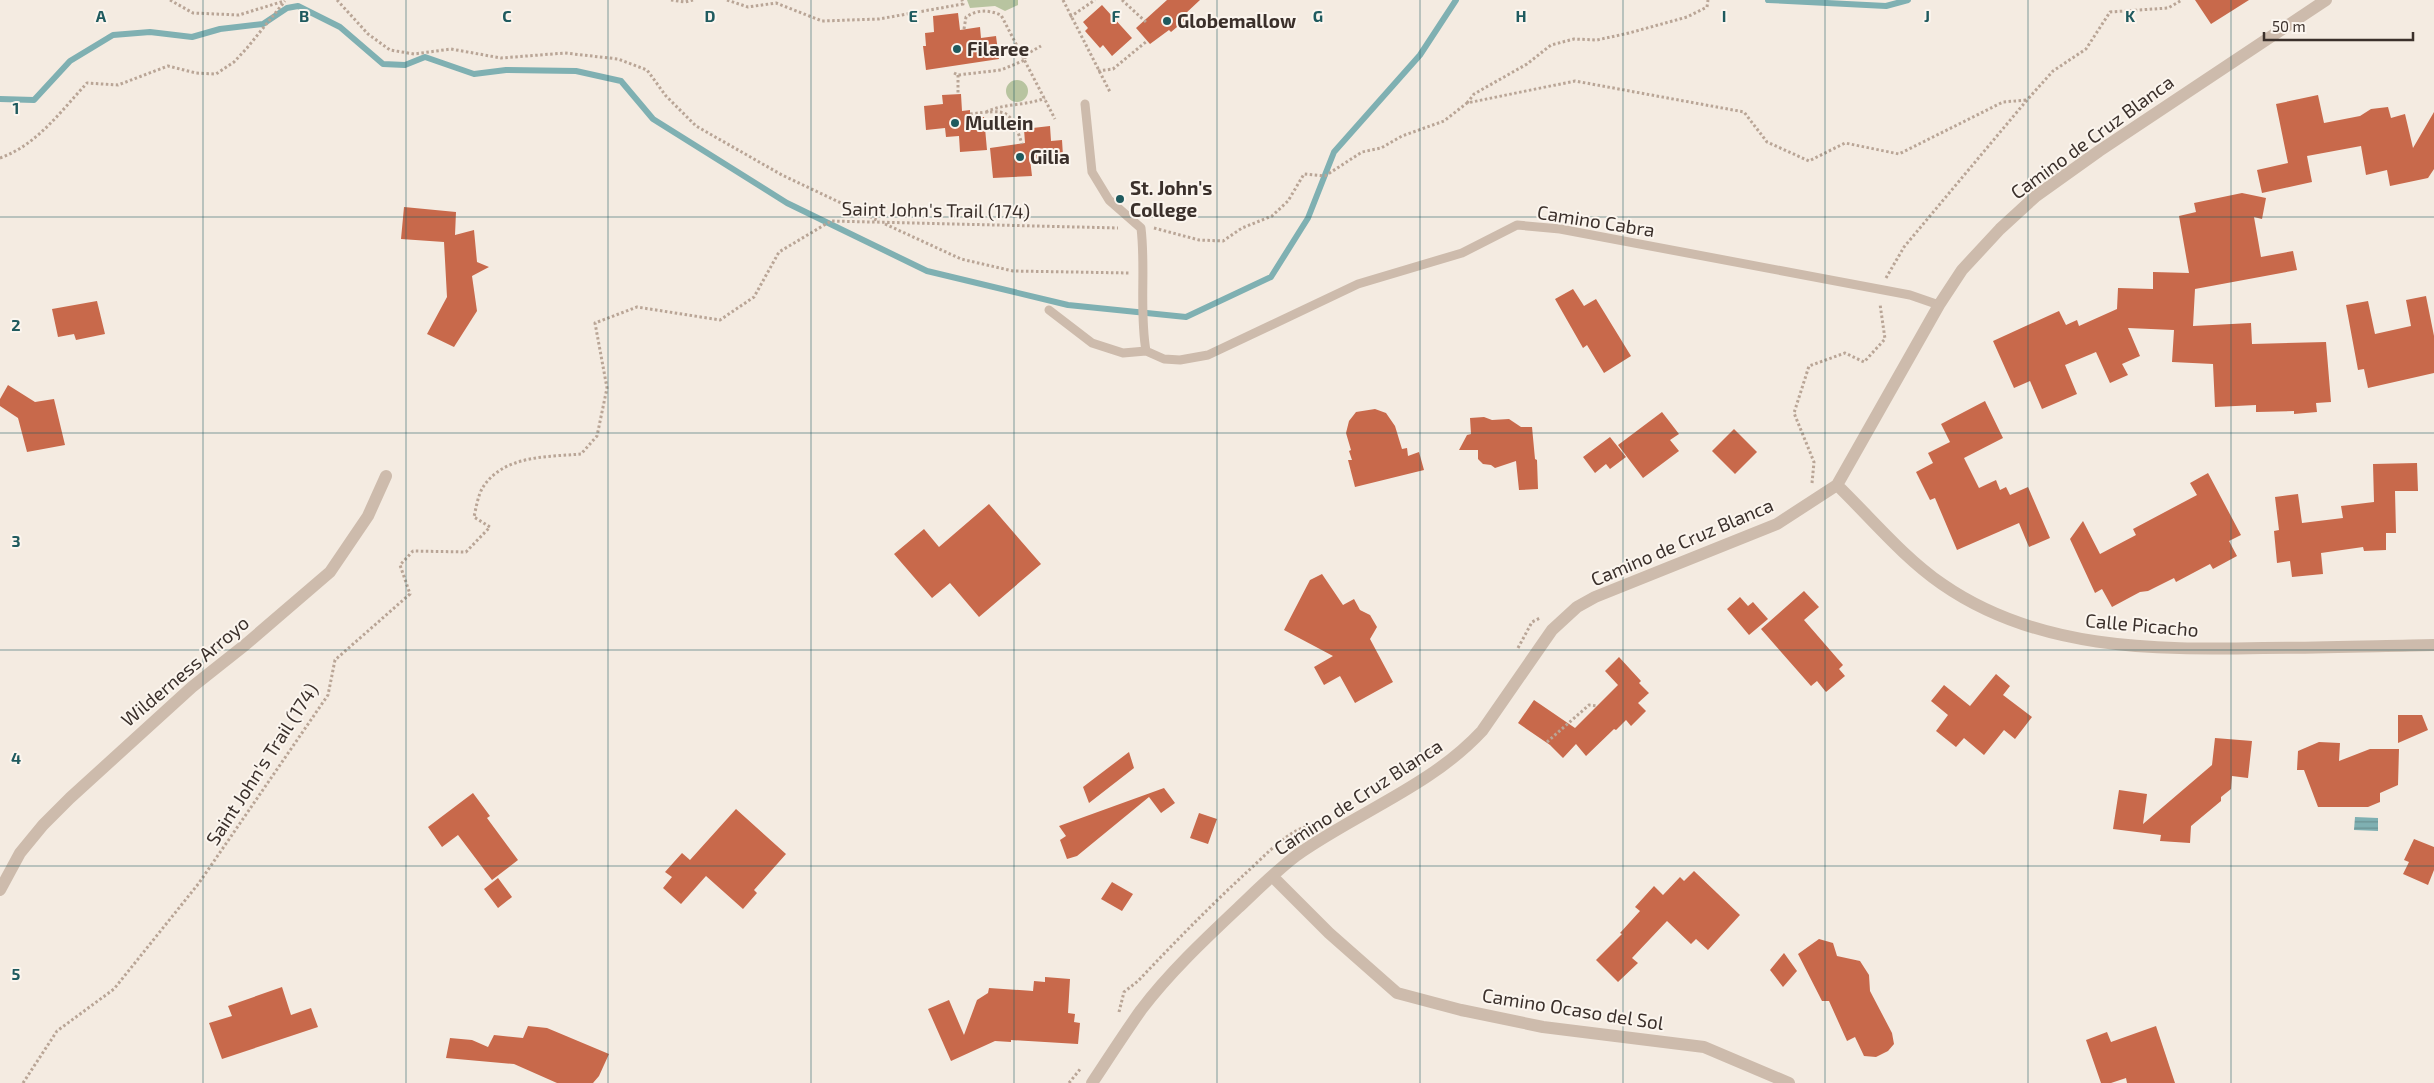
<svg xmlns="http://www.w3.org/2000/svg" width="2434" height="1083" font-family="'Exo 2',sans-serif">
	<defs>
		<pattern id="water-rules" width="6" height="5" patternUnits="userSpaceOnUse" patternTransform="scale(1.25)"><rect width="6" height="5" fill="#7fb0b2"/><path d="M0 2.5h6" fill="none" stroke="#699091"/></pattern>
	</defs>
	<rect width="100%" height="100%" fill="#f4ebe1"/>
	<!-- grass -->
	<path fill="#b8c4a0" d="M 967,0 L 1018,0 L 1018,5 L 1005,11 L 995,6 L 970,8 Z
		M1006 91a11 11 0 1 1 22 0a11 11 0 1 1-22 0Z"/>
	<!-- water -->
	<path fill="url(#water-rules)" d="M 2355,817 L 2378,818 L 2378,831 L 2354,830 Z"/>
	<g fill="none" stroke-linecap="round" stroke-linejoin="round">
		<!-- stream -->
		<path stroke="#7fb0b2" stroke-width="6" d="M 1768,0 L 1886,6 L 1908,0
			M 0,99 L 34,100 L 70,61 L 113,35 L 150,32 L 192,37 L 220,29 L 263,24 L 287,8 L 298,6 L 340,27 L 383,64 L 405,65 L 425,57 L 474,74 L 506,70 L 576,71 L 621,81 L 653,119 L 787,203 L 927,271 L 1068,305 L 1186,317 L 1271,277 L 1308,218 L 1334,152 L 1420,55 L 1456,0"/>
	</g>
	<!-- building -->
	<path fill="#c8694b" d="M 1167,0 L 1200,0 L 1185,14 L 1189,17 L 1171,32 L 1169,30 L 1150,44 L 1136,28 Z
		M 2195,0 L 2249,0 L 2211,24 Z
		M 1102,5 L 1132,38 L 1112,56 L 1103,45 L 1100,48 L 1085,31 L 1088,28 L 1083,22 Z
		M 958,13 L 960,30 L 980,27 L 981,38 L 996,36 L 999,59 L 926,70 L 923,46 L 926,46 L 925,33 L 934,32 L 933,16 Z
		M 961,94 L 962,111 L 970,110 L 970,118 L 984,117 L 987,150 L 960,152 L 959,136 L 946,137 L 945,128 L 926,130 L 924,106 L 943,104 L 942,95 Z
		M 2318,95 L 2324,123 L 2360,116 L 2371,109 L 2388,107 L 2391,118 L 2405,114 L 2413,148 L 2434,112 L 2434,169 L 2428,178 L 2390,186 L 2387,170 L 2366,175 L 2361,146 L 2307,156 L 2312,182 L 2262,193 L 2257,170 L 2288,163 L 2276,104 Z
		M 1050,126 L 1051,141 L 1062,140 L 1063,156 L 1030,159 L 1032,176 L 993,178 L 990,148 L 1025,143 L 1024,129 Z
		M 2242,193 L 2266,198 L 2262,219 L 2254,217 L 2261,257 L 2293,251 L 2297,270 L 2195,289 L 2193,326 L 2251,323 L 2252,344 L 2326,342 L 2331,402 L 2316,403 L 2317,412 L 2294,414 L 2294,411 L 2256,412 L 2256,405 L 2215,407 L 2213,364 L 2172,362 L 2174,330 L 2128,328 L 2140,356 L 2122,364 L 2128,375 L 2110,383 L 2096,352 L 2065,365 L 2077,394 L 2042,409 L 2030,381 L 2014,388 L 1993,341 L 2059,311 L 2066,325 L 2077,320 L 2079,326 L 2117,309 L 2118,288 L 2153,289 L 2153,272 L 2189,273 L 2179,216 L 2196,212 L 2194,203 Z
		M 404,207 L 456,212 L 455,235 L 474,230 L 477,262 L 489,267 L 472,276 L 477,311 L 454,347 L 427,334 L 447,297 L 444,242 L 401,239 Z
		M 1573,289 L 1584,306 L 1596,299 L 1631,356 L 1604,373 L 1587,345 L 1583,348 L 1555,299 Z
		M 2426,296 L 2434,336 L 2434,373 L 2368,388 L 2364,369 L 2358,370 L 2346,305 L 2368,301 L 2375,334 L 2411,326 L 2406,300 Z
		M 97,301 L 105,334 L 76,340 L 74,334 L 58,337 L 52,309 Z
		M 8,385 L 35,402 L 54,399 L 65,445 L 27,452 L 18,418 L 0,406 L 0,399 Z
		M 1985,401 L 2003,438 L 1964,458 L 1979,488 L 1996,480 L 2000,490 L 2006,487 L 2010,495 L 2028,487 L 2050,538 L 2029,547 L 2019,523 L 1957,550 L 1935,498 L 1930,500 L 1916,472 L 1933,463 L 1928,453 L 1950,442 L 1941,424 Z
		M 1375,409 L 1386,413 L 1395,426 L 1402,449 L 1407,448 L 1408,456 L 1419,452 L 1424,470 L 1355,487 L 1348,460 L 1352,460 L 1349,451 L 1351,450 L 1346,433 L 1349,421 L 1356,412 Z
		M 1662,412 L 1679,434 L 1670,440 L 1679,451 L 1643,478 L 1618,445 Z
		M 1484,417 L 1492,420 L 1509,419 L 1521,427 L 1532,427 L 1535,459 L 1537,460 L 1538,489 L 1519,490 L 1516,461 L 1495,468 L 1491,465 L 1483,464 L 1478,459 L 1478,450 L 1459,450 L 1467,435 L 1471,434 L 1470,418 Z
		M 1734,429 L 1757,452 L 1735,474 L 1712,451 Z
		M 1610,437 L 1626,457 L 1610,469 L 1606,464 L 1595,473 L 1583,457 Z
		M 2417,463 L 2418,491 L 2395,491 L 2396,533 L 2386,533 L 2386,550 L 2364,551 L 2363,547 L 2321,553 L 2323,574 L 2292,577 L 2290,561 L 2277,563 L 2274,531 L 2279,530 L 2275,497 L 2298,494 L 2302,523 L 2343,518 L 2341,506 L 2374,502 L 2373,464 Z
		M 2208,473 L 2241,535 L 2229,541 L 2237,556 L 2213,569 L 2210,564 L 2176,582 L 2174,578 L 2148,591 L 2140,592 L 2112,607 L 2102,589 L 2095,593 L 2070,539 L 2083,521 L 2100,554 L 2136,535 L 2133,529 L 2197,495 L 2190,483 Z
		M 989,504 L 1041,564 L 979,617 L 950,583 L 932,598 L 894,554 L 924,529 L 939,547 Z
		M 1322,574 L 1343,605 L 1354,599 L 1360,610 L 1370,615 L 1377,627 L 1370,639 L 1393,682 L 1355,703 L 1340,676 L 1324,685 L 1314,667 L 1333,656 L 1284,630 L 1310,580 Z
		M 1804,591 L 1819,607 L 1804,620 L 1843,665 L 1839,669 L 1845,676 L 1826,692 L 1817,681 L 1811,686 L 1761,629 Z
		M 1740,597 L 1748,606 L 1753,602 L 1768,619 L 1749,635 L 1727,609 Z
		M 1619,657 L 1641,681 L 1639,683 L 1649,693 L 1638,703 L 1646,711 L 1631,726 L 1626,720 L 1616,730 L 1614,729 L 1586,756 L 1576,744 L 1563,758 L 1550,745 L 1518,723 L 1534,700 L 1575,728 L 1618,685 L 1605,671 Z
		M 1996,674 L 2010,686 L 2003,695 L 2032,717 L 2015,739 L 2004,730 L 1984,755 L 1964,738 L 1956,747 L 1936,731 L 1948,715 L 1931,701 L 1944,685 L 1970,706 Z
		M 2398,715 L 2422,715 L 2428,730 L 2398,743 Z
		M 2215,738 L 2252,741 L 2248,778 L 2232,776 L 2231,789 L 2221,797 L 2221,801 L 2191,826 L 2190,843 L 2160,841 L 2161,835 L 2113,829 L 2119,790 L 2147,794 L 2143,824 L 2212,765 Z
		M 2319,742 L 2340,743 L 2339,761 L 2370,749 L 2399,749 L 2398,785 L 2380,793 L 2380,802 L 2368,807 L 2318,807 L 2304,770 L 2297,770 L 2298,751 Z
		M 1129,752 L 1134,768 L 1089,803 L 1083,787 Z
		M 1164,788 L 1175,803 L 1161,813 L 1149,797 L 1077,856 L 1067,859 L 1060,840 L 1066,836 L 1059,826 Z
		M 473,793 L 490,816 L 487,818 L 518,860 L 492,880 L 458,835 L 442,847 L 428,827 Z
		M 736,809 L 786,854 L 754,890 L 757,893 L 743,909 L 706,876 L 681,904 L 663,888 L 672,877 L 665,872 L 682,853 L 690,860 Z
		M 1199,813 L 1217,819 L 1208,844 L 1190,838 Z
		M 2414,839 L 2434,847 L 2434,870 L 2428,885 L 2403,874 L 2409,862 L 2404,860 Z
		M 1694,871 L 1740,915 L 1708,950 L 1696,939 L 1691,944 L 1667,921 L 1632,958 L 1638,963 L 1618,982 L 1596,960 L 1622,934 L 1620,933 L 1640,911 L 1635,907 L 1654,886 L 1663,895 L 1680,877 L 1684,881 Z
		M 498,878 L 512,897 L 498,908 L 484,889 Z
		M 1112,882 L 1133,894 L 1122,911 L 1101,899 Z
		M 1819,939 L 1833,943 L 1837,956 L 1860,961 L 1869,975 L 1870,991 L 1892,1033 L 1894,1044 L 1888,1051 L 1876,1057 L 1864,1056 L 1855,1037 L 1847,1041 L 1829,1001 L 1822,1001 L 1798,954 Z
		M 1784,953 L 1797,971 L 1783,987 L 1770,970 Z
		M 1045,977 L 1070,979 L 1068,1013 L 1075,1014 L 1074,1022 L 1080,1023 L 1078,1044 L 1011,1040 L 1011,1042 L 995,1041 L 951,1061 L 928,1009 L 949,1000 L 964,1035 L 977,1000 L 988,993 L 989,988 L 1033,991 L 1034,981 L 1045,982 Z
		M 282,987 L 291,1015 L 311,1008 L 318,1027 L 222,1059 L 209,1023 L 232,1016 L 228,1006 Z
		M 528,1026 L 547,1028 L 609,1054 L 599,1076 L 593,1083 L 557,1083 L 514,1064 L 446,1058 L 450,1038 L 472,1040 L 488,1047 L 494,1035 L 523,1038 Z
		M 2156,1026 L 2175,1083 L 2127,1083 L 2126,1078 L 2111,1083 L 2101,1083 L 2086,1040 L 2107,1032 L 2111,1042 Z"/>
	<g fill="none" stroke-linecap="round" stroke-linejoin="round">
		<!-- path -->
		<path stroke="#b9a596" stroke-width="3" stroke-dasharray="2.5 2.5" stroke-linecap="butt" d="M 170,0 L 193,13 L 239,15 L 284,1
			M 337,0 L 368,34 L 390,50 L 414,54 L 451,49 L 501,58 L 565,53 L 618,59 L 647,70 L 666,96 L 696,126 L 782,175 L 879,221
			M 671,0 L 685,2 L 693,0
			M 727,0 L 748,7 L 776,3 L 822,21 L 879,19 L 963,4 L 962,0
			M 1063,0 L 1110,92
			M 1122,0 L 1147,23
			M 1070,17 L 1095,0
			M 964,29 L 966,17 C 978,9 989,10 1001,15 L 1055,119
			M 1098,71 L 1113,69 L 1147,41
			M 954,73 L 958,75 L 1001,70 L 1025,60 L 1025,55 L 1041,46
			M 958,75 L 958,94
			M 1467,103 L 1474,94 L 1527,64 L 1551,45 L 1574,39 L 1597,40 L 1629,33 L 1687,17 L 1707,7 L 1708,0
			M 986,112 C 1004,103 1026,106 1045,98
			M 970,114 C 1006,110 1010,107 1022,144
			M 0,158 C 37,145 61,111 87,83 L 118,85 L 168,66 L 196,73 L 216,74 L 234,62 L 247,48 L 285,1
			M 885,224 L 961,259 L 1013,271 L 1130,273
			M 1154,228 L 1199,240 L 1223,241 L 1242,228 L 1272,216 L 1288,201 L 1304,174 L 1325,176 L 1362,152 L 1381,148 L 1402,136 L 1444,121 L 1467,103 L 1575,81 L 1744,112 L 1767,142 L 1809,161 L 1845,143 L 1899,154 L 2003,102 L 2027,100
			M 1886,278 L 1904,247 L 2027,100 L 2053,71 L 2086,49 L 2110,12 L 2168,8 L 2182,0
			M 1812,483 L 1814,462 L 1794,413 L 1809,366 L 1845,353 L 1864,362 L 1885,339 L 1880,304
			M 1518,648 L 1532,622 L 1540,618
			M 1547,742 L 1589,705 L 1597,706
			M 1400,772 L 1438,746
			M 1119,1012 L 1124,992 L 1138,981 C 1173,944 1209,907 1247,872 C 1266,855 1287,830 1312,825
			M 23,1083 L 57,1031 L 114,989 L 199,883 L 328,695 L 335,660 L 410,594 L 400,565 L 413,551 L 466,552 L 490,527 L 474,517 C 476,508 478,495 483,487 C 504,455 547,457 581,454 L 597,436 L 607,388 L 595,323 L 637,307 L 720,320 L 754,297 L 779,252 L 831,221 L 1118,228
			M 1069,1083 L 1081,1068"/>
		<!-- lane -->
		<path stroke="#cdbbac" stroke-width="9" d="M 1085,104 L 1092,172 L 1109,200 L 1141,228 C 1146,269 1139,310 1146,351 L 1164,359 L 1180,360 L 1208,355 L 1358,284 L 1462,253 L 1517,225 L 1560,229 L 1910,295 L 1939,305
			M 1049,310 L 1092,343 L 1123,353 L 1146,351"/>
		<!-- street -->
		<path stroke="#cdbbac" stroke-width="12" d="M 1837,485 C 1871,518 1903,557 1942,584 C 2037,650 2153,650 2263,648 C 2320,648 2377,646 2434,645
			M 1272,876 L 1329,933 L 1397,993 L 1461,1010 L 1543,1027 L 1704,1047 L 1789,1083
			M 0,890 L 20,853 L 43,825 L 70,798 L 192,687 L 245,645 L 330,572 L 368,516 L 386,476
			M 1092,1083 C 1108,1059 1124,1034 1141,1010 C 1169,973 1204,940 1238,908 C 1257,890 1276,871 1297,855 C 1358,812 1431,786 1482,731 L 1552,630 L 1577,607 L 1595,597 L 1777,524 L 1837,485 L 1939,305 L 1962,270 L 2000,229 L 2036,196 L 2099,151 L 2326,0"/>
	</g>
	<!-- grid -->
	<path fill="none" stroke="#1f5a5e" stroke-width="1" stroke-opacity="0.55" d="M 203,0 L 203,1083M 406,0 L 406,1083M 608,0 L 608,1083M 811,0 L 811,1083M 1014,0 L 1014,1083M 1217,0 L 1217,1083M 1420,0 L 1420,1083M 1623,0 L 1623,1083M 1825,0 L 1825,1083M 2028,0 L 2028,1083M 2231,0 L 2231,1083M 0,217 L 2434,217M 0,433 L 2434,433M 0,650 L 2434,650M 0,866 L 2434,866"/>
	<!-- markers -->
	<g fill="#1f5a5e" stroke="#fbf5ee" stroke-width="2">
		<circle cx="1167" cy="21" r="5"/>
		<circle cx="957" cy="49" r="5"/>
		<circle cx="955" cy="123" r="5"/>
		<circle cx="1020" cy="157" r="5"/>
		<circle cx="1120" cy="199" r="5"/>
	</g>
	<g text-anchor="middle" stroke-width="4" stroke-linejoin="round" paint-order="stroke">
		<!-- poi labels -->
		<g font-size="19" font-weight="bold" fill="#3b302b" stroke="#fbf5ee" text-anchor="start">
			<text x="1177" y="28">Globemallow</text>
			<text x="967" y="56">Filaree</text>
			<text x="965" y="130">Mullein</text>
			<text x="1030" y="164">Gilia</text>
			<text x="1130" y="195">St. John's<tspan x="1130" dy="22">College</tspan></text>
		</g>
		<!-- street labels -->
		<g font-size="19" fill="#3b302b" stroke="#fbf5ee">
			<text transform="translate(2092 137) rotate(-36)" y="7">Camino de Cruz Blanca</text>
			<text transform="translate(936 210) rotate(1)" y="7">Saint John's Trail (174)</text>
			<text transform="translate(1596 221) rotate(9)" y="7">Camino Cabra</text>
			<text transform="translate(1682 542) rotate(-23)" y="7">Camino de Cruz Blanca</text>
			<text transform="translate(2142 625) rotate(5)" y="7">Calle Picacho</text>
			<text transform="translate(185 671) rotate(-40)" y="7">Wilderness Arroyo</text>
			<text transform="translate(262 764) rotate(-57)" y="7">Saint John's Trail (174)</text>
			<text transform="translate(1358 797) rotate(-33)" y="7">Camino de Cruz Blanca</text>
			<text transform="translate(1573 1009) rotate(9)" y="7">Camino Ocaso del Sol</text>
		</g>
	</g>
	<g font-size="16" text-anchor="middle" font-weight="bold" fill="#1f5a5e" stroke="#fbf5ee" stroke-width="4" stroke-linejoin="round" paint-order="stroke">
		<text x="101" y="22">A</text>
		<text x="304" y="22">B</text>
		<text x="507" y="22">C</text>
		<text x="710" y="22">D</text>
		<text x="913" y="22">E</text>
		<text x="1116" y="22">F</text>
		<text x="1318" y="22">G</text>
		<text x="1521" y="22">H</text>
		<text x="1724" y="22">I</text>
		<text x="1927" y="22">J</text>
		<text x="2130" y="22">K</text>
		<text x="16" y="114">1</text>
		<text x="16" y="331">2</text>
		<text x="16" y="547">3</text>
		<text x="16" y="764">4</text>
		<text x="16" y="980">5</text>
	</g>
	<!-- scale -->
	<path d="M2264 32v8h149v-8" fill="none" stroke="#3b302b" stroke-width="2.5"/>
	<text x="2272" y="32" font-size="15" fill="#3b302b" stroke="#fbf5ee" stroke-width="4" paint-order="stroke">50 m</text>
</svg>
